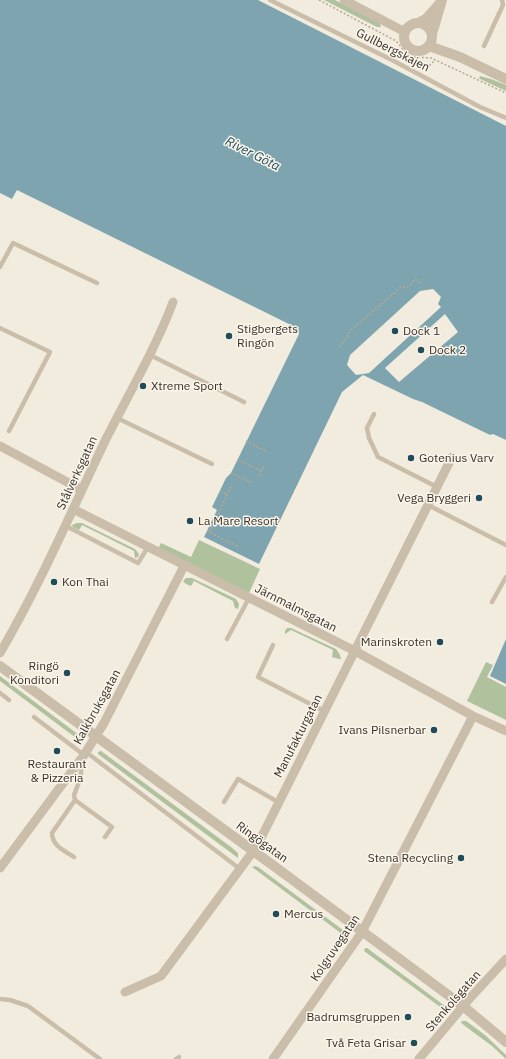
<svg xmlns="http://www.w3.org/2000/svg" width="506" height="1059" font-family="'IBM Plex Sans',sans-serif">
	<rect width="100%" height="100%" fill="#f2ecde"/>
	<!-- green -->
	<path fill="#b0c19e" d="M 324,0 L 335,0 L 380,23 L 381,27 L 377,27 Z
		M 480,76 L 491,79 L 506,85 L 506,91 L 480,79 L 479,78 Z
		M 77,523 L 82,523 L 135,549 L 139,554 L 138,557 L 135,558 L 134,551 L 82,525 L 79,530 L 73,527 L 72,525 Z
		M 199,540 L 260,569 L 249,593 L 158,549 L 161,543 L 191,557 Z
		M 186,578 L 192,578 L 236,599 L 239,604 L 238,609 L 235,608 L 233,601 L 194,581 L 191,586 L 186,584 L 183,581 Z
		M 287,628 L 291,628 L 336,649 L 340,655 L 341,659 L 339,659 L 332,657 L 333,650 L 291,630 L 285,634 L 285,631 Z
		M 486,662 L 493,665 L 487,677 L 506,687 L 506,720 L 467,701 Z
		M 0,676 L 79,735 L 82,737 L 82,740 L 80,741 L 0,681 Z
		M 101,751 L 231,847 L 238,853 L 238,858 L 98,754 L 98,752 Z
		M 255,866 L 258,867 L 347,933 L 349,939 L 346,943 L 344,941 L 346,937 L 252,867 Z
		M 365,948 L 367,948 L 445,1006 L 446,1008 L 443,1009 L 364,951 Z
		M 462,1021 L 466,1021 L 485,1035 L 506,1055 L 506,1059 L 492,1046 L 461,1023 Z"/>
	<!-- water -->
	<path fill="#7ea5af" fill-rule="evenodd" d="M 0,0 L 258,0 L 506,126 L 506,440 L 493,434 L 490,435 L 422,402 L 413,399 L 363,375 L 342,392 L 259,564 L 204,537 L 217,510 L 212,507 L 226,478 L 231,473 L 299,334 L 297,328 L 17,190 L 12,199 L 0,193 ZM 433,289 L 441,297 L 438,304 L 441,307 L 369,373 L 356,375 L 347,365 L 350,355 L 420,291 ZM 445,314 L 458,332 L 399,382 L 385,368 Z
		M 506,639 L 506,684 L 490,676 Z"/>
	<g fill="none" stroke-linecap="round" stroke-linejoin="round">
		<!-- path -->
		<path stroke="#b6a894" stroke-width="1.5" stroke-dasharray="2 2" stroke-linecap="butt" d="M 319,0 L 396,41 L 408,55 L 413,57 L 431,58 L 506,93
			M 422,69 L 430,65 L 435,60
			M 340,347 L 351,330 L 401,287 C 408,288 411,285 415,279 L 422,284
			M 246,441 L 267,452
			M 237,460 L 262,471
			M 231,473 L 253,483
			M 259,476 L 264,466
			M 221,491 L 227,495
			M 207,531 L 239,547
			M 210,532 L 232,484"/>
		<!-- service -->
		<path stroke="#cabeaa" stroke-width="4.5" d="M 270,0 L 392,60 L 480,107 L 506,118
			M 484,46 L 503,5 L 502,0
			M 0,267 L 13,243 L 97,283
			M 0,328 L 50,352 L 9,431
			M 150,355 L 244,402
			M 374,414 L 367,428 L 369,438 L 378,457 L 437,487
			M 117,418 L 212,464
			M 428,505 L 506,545
			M 66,526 L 138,563 L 148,547
			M 492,602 L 506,577
			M 227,639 L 249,598
			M 273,645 L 258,677 L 324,711
			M 0,693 L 9,700
			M 34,717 L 84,755
			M 86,752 L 240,869
			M 75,800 L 112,827 L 105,837
			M 224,802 L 238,779 L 278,802
			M 74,857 C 65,851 52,846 52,833 L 75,800 L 74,795 C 78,785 82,776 81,765 L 78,762
			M 0,999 L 10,1000 L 28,1006 L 100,1059
			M 176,1059 L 179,1057"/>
		<!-- minor -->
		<path stroke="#cabeaa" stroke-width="9" d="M 344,0 L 405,32
			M 0,446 L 82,490
			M 73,509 L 355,651 L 473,716 L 506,731
			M 0,653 C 40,585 71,512 105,441 C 128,395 155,350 173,302
			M 0,868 L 84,755 L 104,723 L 184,566
			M 125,992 L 161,976 L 257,846 L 452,457
			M 273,1059 L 362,932 L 473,716
			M 419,1059 L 470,998 L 506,959"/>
		<!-- tertiary -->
		<path stroke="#cabeaa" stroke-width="10" d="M404 37a14 14 0 1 1 28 0a14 14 0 1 1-28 0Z
			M 418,23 L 426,19 L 440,3
			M 432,34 L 442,0
			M 429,46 L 460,57 L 506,79
			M 0,666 L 278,869 L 463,1006 L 506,1042"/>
	</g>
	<!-- markers -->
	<g fill="#204c59" stroke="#faf5eb" stroke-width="1.5">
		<circle cx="395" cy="331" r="4"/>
		<circle cx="229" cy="336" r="4"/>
		<circle cx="421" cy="350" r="4"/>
		<circle cx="143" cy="386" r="4"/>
		<circle cx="411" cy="458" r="4"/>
		<circle cx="479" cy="498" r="4"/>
		<circle cx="190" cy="521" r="4"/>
		<circle cx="54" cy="582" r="4"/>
		<circle cx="440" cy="642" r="4"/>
		<circle cx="67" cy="673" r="4"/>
		<circle cx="434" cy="730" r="4"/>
		<circle cx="57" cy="751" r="4"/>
		<circle cx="461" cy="858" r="4"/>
		<circle cx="276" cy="914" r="4"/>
		<circle cx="408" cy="1017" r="4"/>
		<circle cx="414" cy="1043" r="4"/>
	</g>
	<g text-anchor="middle" stroke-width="3" stroke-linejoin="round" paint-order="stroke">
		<!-- street labels -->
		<g font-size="12" fill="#383029" stroke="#faf5eb">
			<text transform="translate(393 50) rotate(27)" y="4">Gullbergskajen</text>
			<text transform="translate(77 473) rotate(-65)" y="4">Stålverksgatan</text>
			<text transform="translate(296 608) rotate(27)" y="4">Järnmalmsgatan</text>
			<text transform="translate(97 707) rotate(-61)" y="4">Kalkbruksgatan</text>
			<text transform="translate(298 736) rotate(-63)" y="4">Manufakturgatan</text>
			<text transform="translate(262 842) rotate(36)" y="4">Ringögatan</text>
			<text transform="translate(335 948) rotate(-56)" y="4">Kolgruvegatan</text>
			<text transform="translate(453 1001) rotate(-49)" y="4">Stenkolsgatan</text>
		</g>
		<!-- poi labels -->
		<g font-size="12" fill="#383029" stroke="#faf5eb" text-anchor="start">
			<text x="237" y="333">Stigbergets<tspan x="237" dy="14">Ringön</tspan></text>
			<text x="403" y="335">Dock 1</text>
			<text x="429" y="354">Dock 2</text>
			<text x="151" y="390">Xtreme Sport</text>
			<text x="419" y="462">Gotenius Varv</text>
			<text x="471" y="502" text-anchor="end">Vega Bryggeri</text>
			<text x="198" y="525">La Mare Resort</text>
			<text x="62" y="586">Kon Thai</text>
			<text x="432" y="646" text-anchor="end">Marinskroten</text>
			<text x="59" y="670" text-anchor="end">Ringö<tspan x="59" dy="14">Konditori</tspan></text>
			<text x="426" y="734" text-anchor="end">Ivans Pilsnerbar</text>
			<text x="57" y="768" text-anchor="middle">Restaurant<tspan x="57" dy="14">&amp; Pizzeria</tspan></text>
			<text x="453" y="862" text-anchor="end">Stena Recycling</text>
			<text x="284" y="918">Mercus</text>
			<text x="400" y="1021" text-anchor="end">Badrumsgruppen</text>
			<text x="406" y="1047" text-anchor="end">Två Feta Grisar</text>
		</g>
		<!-- water labels -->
		<g font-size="13" font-style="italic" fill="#204c59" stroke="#faf5eb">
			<text transform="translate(253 153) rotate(27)" y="5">River Göta</text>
		</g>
	</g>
</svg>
